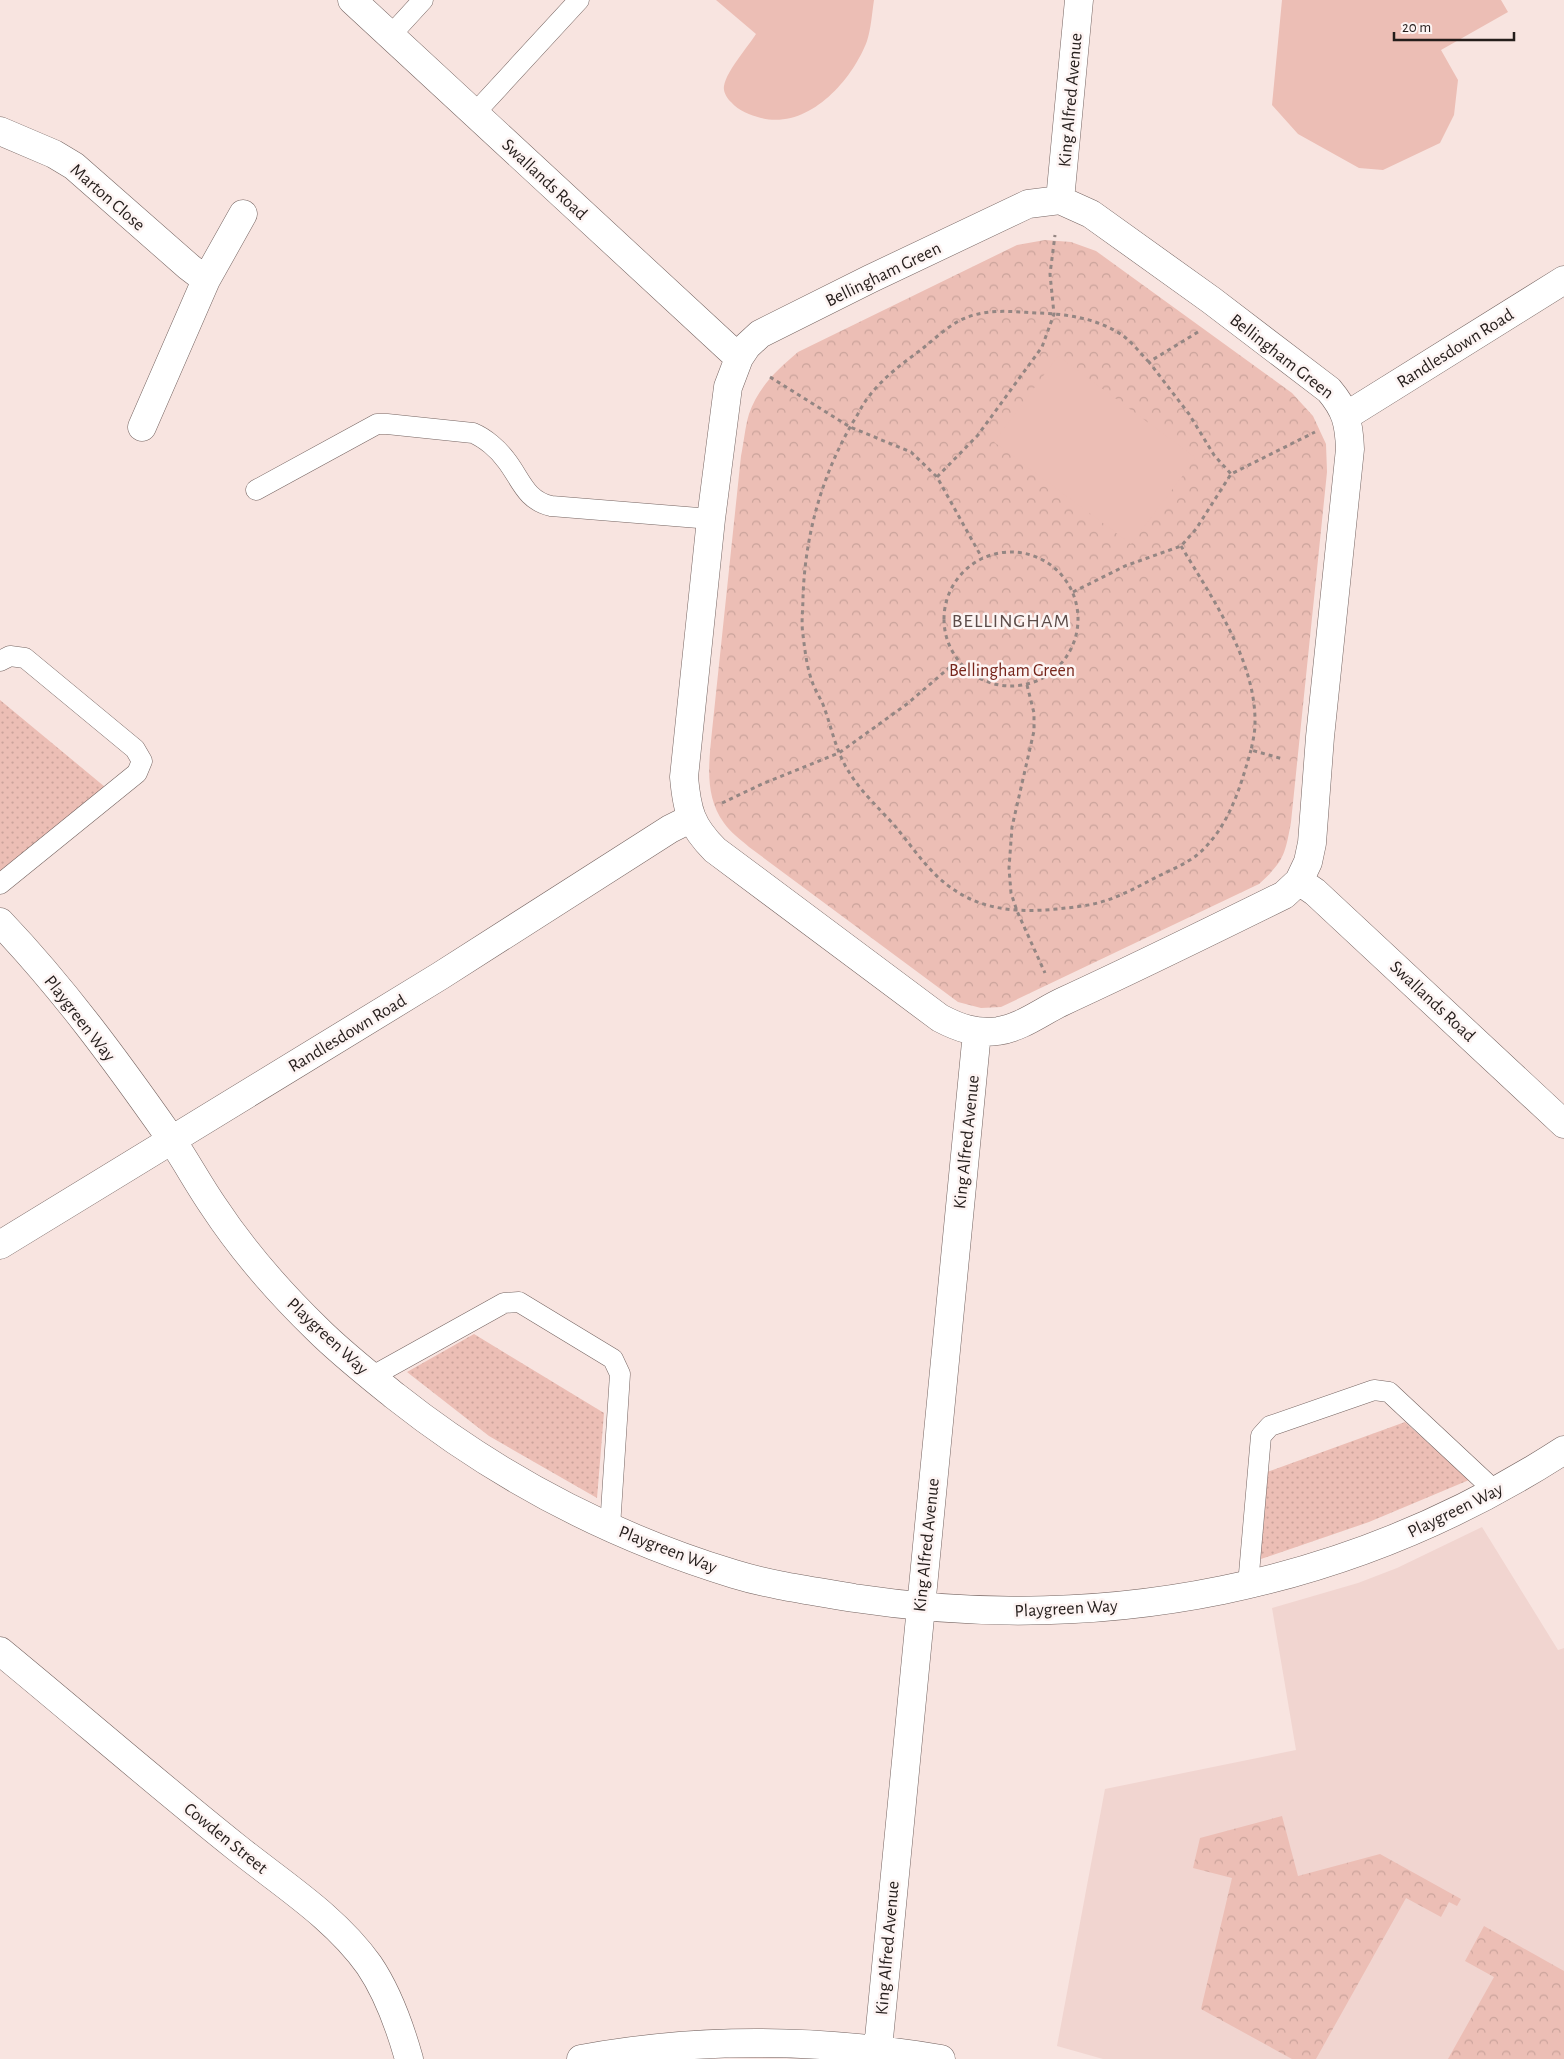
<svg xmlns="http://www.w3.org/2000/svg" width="1564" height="2059" font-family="'Alegreya Sans',sans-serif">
	<defs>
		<pattern id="grass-dots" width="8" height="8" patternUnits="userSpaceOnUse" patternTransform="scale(1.25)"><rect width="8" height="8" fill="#ecbeb5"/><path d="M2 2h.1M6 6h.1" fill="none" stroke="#caa39b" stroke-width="1.8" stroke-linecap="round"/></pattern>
		<pattern id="forest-crowns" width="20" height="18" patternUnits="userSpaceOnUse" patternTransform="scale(1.25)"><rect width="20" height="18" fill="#ecbeb5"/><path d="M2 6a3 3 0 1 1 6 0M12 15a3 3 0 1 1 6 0" fill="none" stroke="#caa39b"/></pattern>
	</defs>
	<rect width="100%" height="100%" fill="#f8e4e0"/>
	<!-- built -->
	<path fill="#f1d5d0" d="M 1482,1527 L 1558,1650 L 1564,1648 L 1564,2059 L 1103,2059 L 1057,2046 L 1105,1789 L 1296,1750 L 1272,1608 L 1358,1583 L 1397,1568 Z"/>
	<!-- grass -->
	<path fill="url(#grass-dots)" d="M 0,700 L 105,787 L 0,873 Z
		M 474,1334 L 604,1413 L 597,1498 L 489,1436 L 407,1372 Z
		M 1405,1422 L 1469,1480 L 1369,1522 L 1258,1560 L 1267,1472 Z"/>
	<!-- forest -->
	<path fill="url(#forest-crowns)" d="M 1045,240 L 1071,242 L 1096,251 L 1292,393 L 1313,416 L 1326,444 L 1327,472 L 1291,822 C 1285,855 1284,861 1259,884 L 1001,1007 L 981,1008 L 958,1002 L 749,847 C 741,840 730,832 724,823 C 704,796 709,762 712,731 L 741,456 C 744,442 745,427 749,414 C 758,387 778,369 798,352 L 1017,245 Z
		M 1282,1816 L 1298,1876 L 1380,1854 L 1461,1899 L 1457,1906 L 1449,1902 L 1441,1917 L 1406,1898 L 1316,2059 L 1292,2059 L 1201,2009 L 1232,1878 L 1193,1868 L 1200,1838 Z
		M 1484,1926 L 1564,1971 L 1564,2059 L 1448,2059 L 1494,1977 L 1465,1961 Z"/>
	<!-- garden -->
	<path fill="#ecbeb5" d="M 716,0 L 874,0 C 872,13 871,29 867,41 C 852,81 808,130 761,118 C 750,115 739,111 731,102 C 727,98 723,92 724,86 C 727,70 748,47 756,34 Z
		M 1282,0 L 1501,0 L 1508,12 L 1441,50 L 1458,80 L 1454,115 L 1440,143 L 1383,170 L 1359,168 L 1298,134 L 1272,105 Z
		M 1058,356 L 1196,458 L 1131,544 L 994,442 Z"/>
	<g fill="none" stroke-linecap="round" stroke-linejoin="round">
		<defs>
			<path id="lane" d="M 390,36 L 423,0
				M 474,114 L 579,0
				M 256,490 L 377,424 L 387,424 L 473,433 C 485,438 498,449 506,460 C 521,479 525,500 551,506 L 711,519
				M 0,661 L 10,656 L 25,658 L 135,749 L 142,761 L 137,773 L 0,884
				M 371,1377 L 504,1303 L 519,1302 L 613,1359 L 620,1374 L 610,1527
				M 1248,1585 L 1261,1436 L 1270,1426 L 1374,1390 L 1389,1392 L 1495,1491"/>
			<path id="street" d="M 352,0 L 739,358
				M 0,131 L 54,154 L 74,166 L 189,267 L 206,280
				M 1060,200 L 1091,214 L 1211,300 L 1329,390 C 1346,410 1349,423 1350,449 L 1320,737 L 1312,843 L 1308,862 L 1299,881 L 1284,895 C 1211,931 1138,967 1064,1001 C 1042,1011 1023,1027 998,1031 C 976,1034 959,1028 940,1018 L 715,850 C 691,826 687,811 684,777 L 711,519 L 728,387 L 739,358 L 747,346 L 760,334 L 870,279 L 1028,204 Z
				M 1060,200 L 1079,0
				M 1346,416 L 1564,280
				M 142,427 L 206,280 L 243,214
				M 1299,881 L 1315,892 L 1564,1124
				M 0,922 C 63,988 117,1062 169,1136 C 185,1159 198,1184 214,1207 C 243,1251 279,1292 317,1329 C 341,1353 369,1375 395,1396 C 496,1476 612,1537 734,1574 C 773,1586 814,1591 854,1598 C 1104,1636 1351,1588 1564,1450
				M 0,1245 L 440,976 L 670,829 L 692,818
				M 0,1651 C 79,1716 156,1783 236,1847 C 282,1884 335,1917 369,1965 C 388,1993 400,2027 409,2059
				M 581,2059 C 699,2037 823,2039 941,2059
				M 877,2059 L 977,1032"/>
		</defs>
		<!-- lane casing -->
		<use href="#lane" stroke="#756461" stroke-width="21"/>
		<!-- street casing -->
		<use href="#street" stroke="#756461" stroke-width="29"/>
		<!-- path -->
		<path stroke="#948683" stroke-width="3" stroke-dasharray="4 4" stroke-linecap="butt" d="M 1198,332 L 1149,362 L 1189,414 L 1214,455 L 1231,474
			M 1149,362 C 1140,353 1132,342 1122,335 C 1097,318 1066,314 1037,313 C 1016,312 995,309 974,315 C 954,320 938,336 922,349 C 903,363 884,377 870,395 C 863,403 859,413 853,422 C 822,475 805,535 803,597 C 803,609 801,622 803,635 C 805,651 807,669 813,684 C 816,692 821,699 824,707 C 832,729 836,752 849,772 C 861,792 878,807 894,825 C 906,839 917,855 930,869 C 973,916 1024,914 1082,906 C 1106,903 1126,893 1147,882 C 1163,873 1183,866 1197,855 C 1229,828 1240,788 1251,750
			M 770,377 L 850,427 L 911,452 L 937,477 L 982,558
			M 937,477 L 978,435 L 1042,347 L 1054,314 L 1050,274 L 1055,235
			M 1181,546 C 1212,598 1256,661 1255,723 C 1255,732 1253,741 1251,750 L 1283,759
			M944 619a67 67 0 1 1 134 0a67 67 0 1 1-134 0Z
			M 1073,592 L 1125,566 L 1181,546 L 1196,529 L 1231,474 L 1315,432
			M 1027,685 L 1034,713 L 1034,731 L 1012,827 L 1009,868 L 1011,893 L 1017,911 L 1045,973
			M 722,803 L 762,784 L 839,753 L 907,704 L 957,661"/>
		<!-- lane -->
		<use href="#lane" stroke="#fff" stroke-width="20"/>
		<!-- street -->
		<use href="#street" stroke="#fff" stroke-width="28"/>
	</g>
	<g text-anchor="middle" stroke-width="5" stroke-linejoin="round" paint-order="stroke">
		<!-- street labels -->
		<g font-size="18" fill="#241d1b" stroke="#fdf4f3">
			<text transform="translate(1070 100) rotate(-85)" y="6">King Alfred Avenue</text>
			<text transform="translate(545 179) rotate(43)" y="6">Swallands Road</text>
			<text transform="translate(108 197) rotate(41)" y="6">Marton Close</text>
			<text transform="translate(883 274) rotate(-26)" y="6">Bellingham Green</text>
			<text transform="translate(1455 348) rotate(-32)" y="6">Randlesdown Road</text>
			<text transform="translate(1282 356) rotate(38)" y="6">Bellingham Green</text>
			<text transform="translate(1433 1001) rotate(43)" y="6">Swallands Road</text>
			<text transform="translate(80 1018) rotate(52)" y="6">Playgreen Way</text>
			<text transform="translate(347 1033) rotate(-31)" y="6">Randlesdown Road</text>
			<text transform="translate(966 1142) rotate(-84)" y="6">King Alfred Avenue</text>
			<text transform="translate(328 1336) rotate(43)" y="6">Playgreen Way</text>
			<text transform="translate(1455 1510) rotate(-26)" y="6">Playgreen Way</text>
			<text transform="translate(926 1545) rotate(-84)" y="6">King Alfred Avenue</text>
			<text transform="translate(668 1549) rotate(21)" y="6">Playgreen Way</text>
			<text transform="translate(1066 1608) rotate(-3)" y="6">Playgreen Way</text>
			<text transform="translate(226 1838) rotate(39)" y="6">Cowden Street</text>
			<text transform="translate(887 1948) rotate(-85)" y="6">King Alfred Avenue</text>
		</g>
		<!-- park labels -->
		<g font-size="18" fill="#76251b" stroke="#fdf4f3">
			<text x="1012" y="676">Bellingham Green</text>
		</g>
		<!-- quarter labels -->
		<g font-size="20" letter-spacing="1" fill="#5c4c49" stroke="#fdf4f3">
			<text x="1011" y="627">BELLINGHAM</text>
		</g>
	</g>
	<!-- scale -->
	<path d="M1394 32v8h120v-8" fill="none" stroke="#241d1b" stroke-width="2.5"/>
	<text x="1402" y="32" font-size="15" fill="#241d1b" stroke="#fdf4f3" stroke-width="4" paint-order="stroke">20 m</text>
</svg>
